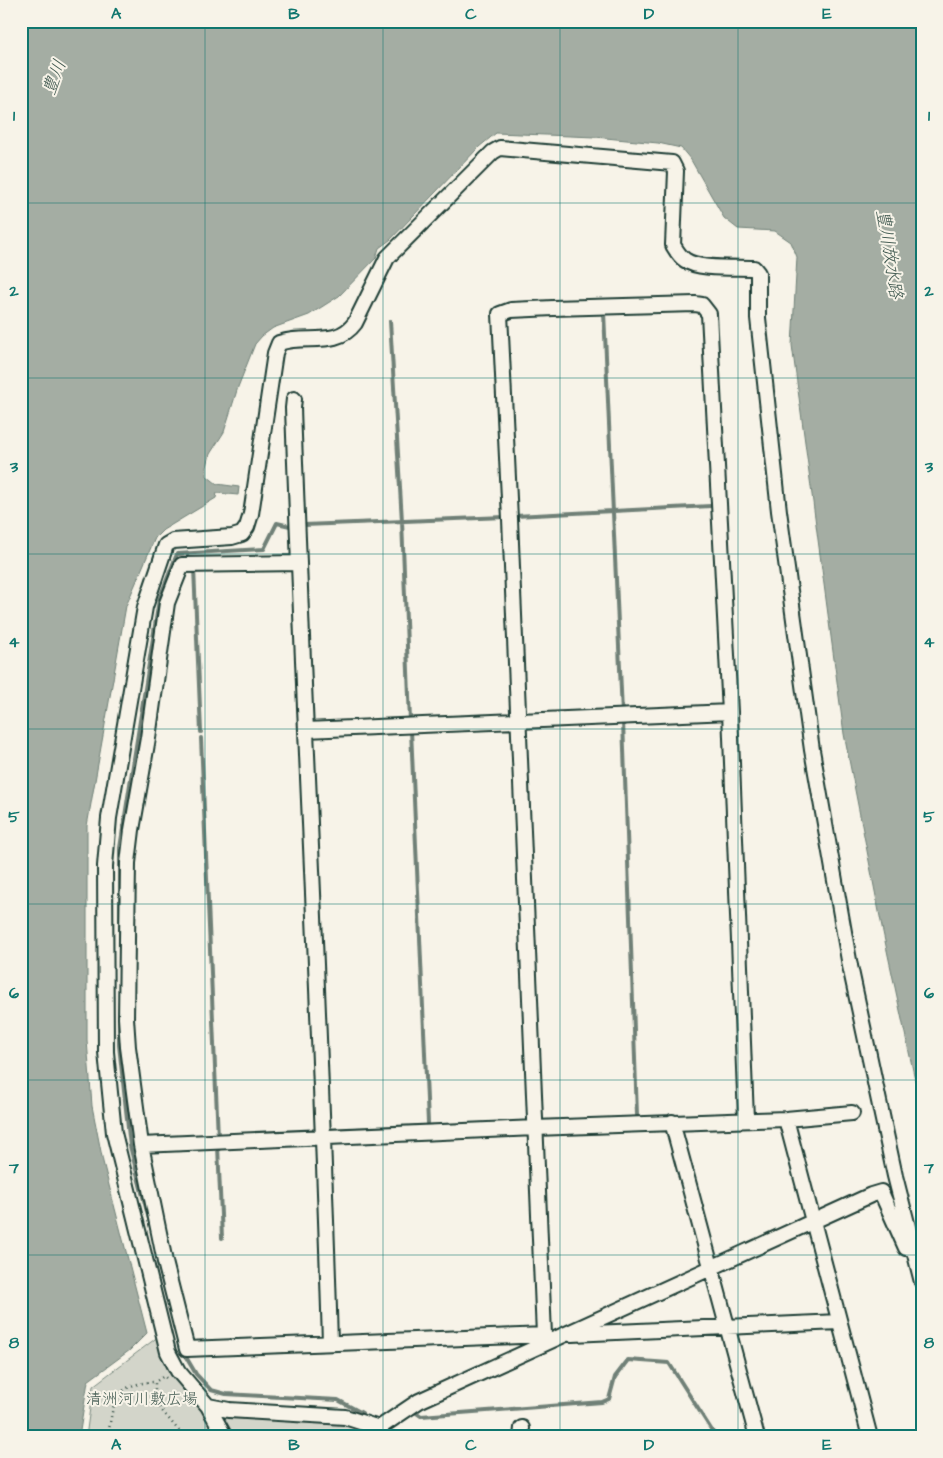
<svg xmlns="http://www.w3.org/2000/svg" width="943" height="1458" font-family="'Architects Daughter','Klee One',sans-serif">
	<rect width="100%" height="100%" fill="#f7f3e8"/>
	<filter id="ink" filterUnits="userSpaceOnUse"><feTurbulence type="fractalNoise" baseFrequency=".02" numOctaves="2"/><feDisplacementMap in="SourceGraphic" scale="10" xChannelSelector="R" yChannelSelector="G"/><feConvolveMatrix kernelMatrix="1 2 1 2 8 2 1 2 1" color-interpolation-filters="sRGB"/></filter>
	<g filter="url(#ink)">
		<!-- green -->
		<path fill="#d3d5ca" stroke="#79897f" d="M 159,1336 L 168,1366 L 176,1380 L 195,1404 L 205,1413 L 221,1437 L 86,1437 L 93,1386 Z
			M 227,1416 L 342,1421 L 372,1433 L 371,1437 L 230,1437 L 224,1424 L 225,1418 Z"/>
		<!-- water -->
		<path fill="#a4ada3" stroke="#6f8077" d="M 21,21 L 922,21 L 922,1112 L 883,932 L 844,734 L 792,345 L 797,257 L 791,242 L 775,231 L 738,229 L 724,218 L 691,160 L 681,148 L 658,143 L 595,137 L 496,133 L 479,147 L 390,240 L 379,248 L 376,258 L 339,296 L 309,315 L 273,328 L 262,336 L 255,344 L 238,387 L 224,432 L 210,454 L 207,467 L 207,476 L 217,484 L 239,487 L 238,495 L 217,493 L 216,498 L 163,530 L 155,538 L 126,606 L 87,826 L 87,1040 L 92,1106 L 103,1162 L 147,1333 L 130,1350 L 88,1381 L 79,1437 L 21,1437 Z"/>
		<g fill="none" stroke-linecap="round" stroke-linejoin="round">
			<!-- stream -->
			<path stroke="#6f8077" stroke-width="4" d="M 604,312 L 622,713
				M 390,321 L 402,521 L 410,721
				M 515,516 L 711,506
				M 304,525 L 505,517
				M 194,568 L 201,732
				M 623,721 L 637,1115
				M 411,730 L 428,1123
				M 201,738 L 218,1138
				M 120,985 L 120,848 L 159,600 L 177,554 L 264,549 L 277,523 L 290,526
				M 119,1019 L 119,1045 L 130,1146 L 152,1231
				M 218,1146 L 222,1238
				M 183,1352 L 196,1374 L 211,1390 L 226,1394 L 338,1400 L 362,1413
				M 414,1411 L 421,1416 L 602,1402 L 609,1399 L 615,1377 L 628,1360 L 669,1363 L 716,1437"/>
			<defs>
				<path id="minor" d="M 294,399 L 293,408 C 304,719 321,1031 330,1343
					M 299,563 L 182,565 L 167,603 L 148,738 L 132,830 L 128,863 L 126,1018 L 128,1047 L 141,1145 L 165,1262 L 187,1349 L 544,1335 L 544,1343
					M 306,730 L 730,712
					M 786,1119 L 870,1437
					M 672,1122 L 757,1437
					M 141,1145 L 535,1128 L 786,1119 L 852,1113
					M 572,1334 L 839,1322
					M 544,1335 L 510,519 L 500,314 L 511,310 L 553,308 L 695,304 L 702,305 L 709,314 L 730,712 L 746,1119
					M 208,1406 L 229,1410 L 345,1417 L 379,1428
					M 225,1437 L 208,1406 L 178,1371 L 168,1352 L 114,1133 L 106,1052 L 105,866 L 109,818 L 145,607 L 166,545 L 173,541 L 232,537 L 242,534 L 247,527 L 251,514 L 275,353 L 279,343 C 305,333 336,349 355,323 L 387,258 L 493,152 L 500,148 L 672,163 L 676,171 L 673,245 C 676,250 679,256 685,260 C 698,270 736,267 754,268 L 758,273 L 758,318 L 779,511 L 812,750 L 850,966 L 895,1176 L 922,1282
					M 378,1437 L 379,1428 L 419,1401 L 871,1195 L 881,1192 L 906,1248
					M 521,1437 L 522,1428"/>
			</defs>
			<!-- minor casing -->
			<use href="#minor" stroke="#1f3d34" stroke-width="18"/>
			<!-- path -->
			<path stroke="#1f3d34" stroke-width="2.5" stroke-dasharray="1 4" stroke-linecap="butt" d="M 166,1378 L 164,1376 L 155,1382 L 155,1399 L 159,1407 L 184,1437
				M 108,1437 C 113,1402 114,1383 155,1382"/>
			<!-- minor -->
			<use href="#minor" stroke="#f7f3e8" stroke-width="14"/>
		</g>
	</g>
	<!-- grid -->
	<path fill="none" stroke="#0f766e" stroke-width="1" stroke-opacity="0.55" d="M 205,21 L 205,1437M 383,21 L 383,1437M 560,21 L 560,1437M 738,21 L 738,1437M 21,203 L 922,203M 21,378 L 922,378M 21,554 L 922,554M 21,729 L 922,729M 21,904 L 922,904M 21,1080 L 922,1080M 21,1255 L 922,1255"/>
	<g text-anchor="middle" stroke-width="4" stroke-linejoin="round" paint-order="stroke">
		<!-- park labels -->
		<g font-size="16" fill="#435b52" stroke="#f7f3e8">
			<text x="142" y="1404">清洲河川敷広場</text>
		</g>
		<!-- water labels -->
		<g font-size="18" font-style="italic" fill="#405950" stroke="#f7f3e8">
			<text transform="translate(54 77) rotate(-69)" y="6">豊川</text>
			<text transform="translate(890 254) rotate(81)" y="6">豊川放水路</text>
		</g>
	</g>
	<!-- margin -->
	<rect width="943" height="1458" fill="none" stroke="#f7f3e8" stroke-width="55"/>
	<rect x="28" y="28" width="888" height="1402" fill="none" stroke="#0f766e" stroke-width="2"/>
	<g font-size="16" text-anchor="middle" font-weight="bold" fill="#0f766e">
		<text x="116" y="19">A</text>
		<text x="294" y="19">B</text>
		<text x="471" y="19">C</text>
		<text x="649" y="19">D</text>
		<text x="827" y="19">E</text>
		<text x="14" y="121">1</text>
		<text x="929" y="121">1</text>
		<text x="14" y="296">2</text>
		<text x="929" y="296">2</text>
		<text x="14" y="472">3</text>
		<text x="929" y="472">3</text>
		<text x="14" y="647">4</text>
		<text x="929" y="647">4</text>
		<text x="14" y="822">5</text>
		<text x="929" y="822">5</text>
		<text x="14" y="998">6</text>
		<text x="929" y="998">6</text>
		<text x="14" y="1173">7</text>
		<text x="929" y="1173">7</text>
		<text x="14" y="1348">8</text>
		<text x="929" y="1348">8</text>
		<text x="116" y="1450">A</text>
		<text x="294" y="1450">B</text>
		<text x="471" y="1450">C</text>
		<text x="649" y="1450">D</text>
		<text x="827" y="1450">E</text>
	</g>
</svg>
